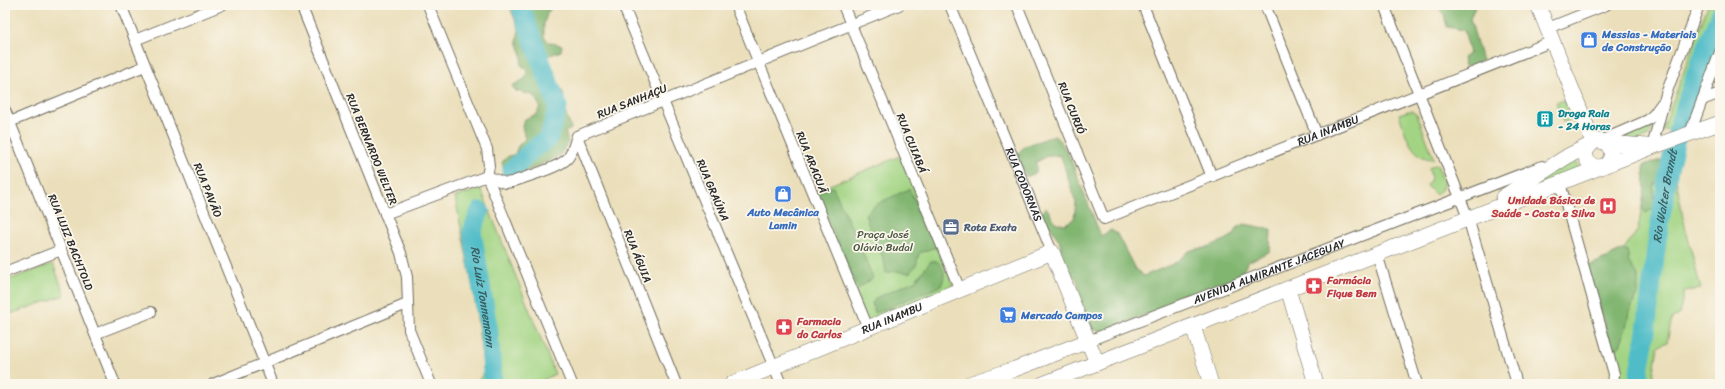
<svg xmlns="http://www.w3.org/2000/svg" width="1725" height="389" font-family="Sriracha,sans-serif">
	<rect width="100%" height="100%" fill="#fbf7ec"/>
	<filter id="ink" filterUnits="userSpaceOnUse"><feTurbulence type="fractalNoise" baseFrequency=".025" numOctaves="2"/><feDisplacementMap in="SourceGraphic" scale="8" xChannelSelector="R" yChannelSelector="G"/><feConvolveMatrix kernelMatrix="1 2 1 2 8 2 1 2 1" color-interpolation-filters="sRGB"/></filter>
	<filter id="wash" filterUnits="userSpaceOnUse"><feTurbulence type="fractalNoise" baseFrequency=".012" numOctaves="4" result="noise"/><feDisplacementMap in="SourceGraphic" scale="16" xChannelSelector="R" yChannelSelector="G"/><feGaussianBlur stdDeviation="0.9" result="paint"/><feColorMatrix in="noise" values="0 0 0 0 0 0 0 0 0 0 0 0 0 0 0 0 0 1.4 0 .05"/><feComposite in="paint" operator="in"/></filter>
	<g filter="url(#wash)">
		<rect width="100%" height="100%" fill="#ebdfbb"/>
		<!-- green -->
		<path fill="#a2d483" stroke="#668057" d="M 1708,5 L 1720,5 L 1720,36 L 1689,124 L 1662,131 Z
			M 1564,100 L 1571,120 L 1563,122 L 1556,103 Z
			M 1408,111 L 1413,111 L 1417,114 L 1434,159 C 1411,160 1405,132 1399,114 Z
			M 1655,124 L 1649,136 L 1633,142 L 1619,138 C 1624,136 1631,130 1637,130 C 1644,129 1648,130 1655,124 Z
			M 1672,155 L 1683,218 L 1701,289 L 1684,291 L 1679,315 L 1672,318 L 1667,342 L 1658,347 L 1652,384 L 1620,384 L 1620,375 L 1587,267 L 1623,250 L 1638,230 L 1645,188 L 1644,165 L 1671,157 Z
			M 900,156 L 954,288 L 867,323 L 813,192 Z
			M 1575,157 L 1577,165 L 1582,170 L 1505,201 Z
			M 1437,164 L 1444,183 L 1441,190 L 1436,195 L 1427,186 L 1431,178 L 1429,168 Z
			M 481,189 L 555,374 L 535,384 L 476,384 L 484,372 L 474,294 L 455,197 Z
			M 53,264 L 65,295 L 10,314 L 5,299 L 5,281 Z"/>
		<!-- forest -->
		<path fill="#81b671" stroke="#56704e" d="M 509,5 L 519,5 L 540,65 L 547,81 L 545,65 L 521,5 L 553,5 L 547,14 L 544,24 L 544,37 L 550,43 L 562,45 L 561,51 L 548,56 L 552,70 L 564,95 C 561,106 568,118 571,129 L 565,132 L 568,142 L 560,155 L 513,178 L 508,176 L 521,167 L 529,155 L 545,149 L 554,135 L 556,122 L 561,111 L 561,101 L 548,84 C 549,91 556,98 555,106 C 554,115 549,122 549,132 L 542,139 L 521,155 L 505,172 L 502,162 L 507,157 L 515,154 L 518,146 L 525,139 L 522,126 L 525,119 L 537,114 L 540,106 L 533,95 L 516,91 L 512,86 L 526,78 L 527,69 L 521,65 L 522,55 L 517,41 L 519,29 Z
			M 1436,5 L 1476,5 L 1470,18 L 1482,61 L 1465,67 L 1463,58 L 1470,53 L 1464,30 L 1447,27 L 1444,14 Z
			M 1056,135 L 1068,153 L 1101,236 L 1111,230 L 1117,234 L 1135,269 L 1144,276 L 1175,263 L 1189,251 L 1195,249 L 1205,248 L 1225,240 L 1234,235 L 1237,228 L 1244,224 L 1271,229 L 1270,251 L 1248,262 L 1243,271 L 1224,285 L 1101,332 C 1087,328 1078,318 1077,303 C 1077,297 1080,291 1079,285 C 1077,275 1064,271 1058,264 L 1061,247 L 1059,240 L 1041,214 L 1046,207 L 1056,223 L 1065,224 L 1074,219 L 1076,203 L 1061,156 L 1049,155 L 1035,163 L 1037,166 L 1036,172 L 1027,177 L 1019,163 L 1018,153 L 1025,146 Z
			M 1672,157 L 1668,174 L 1653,186 L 1656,208 L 1645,213 L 1642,207 L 1645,188 L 1644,165 Z
			M 833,187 C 846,217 861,246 873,278 L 858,289 L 817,192 Z
			M 909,189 L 937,247 L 919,253 L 916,266 L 909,273 L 895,271 L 886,273 C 885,259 880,251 874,239 C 870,231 868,222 865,214 C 877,201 894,197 909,189 Z
			M 1623,250 L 1627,250 L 1629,263 L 1638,275 L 1638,293 L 1629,312 L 1626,328 L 1620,346 L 1613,353 L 1587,267 Z
			M 931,261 L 937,261 C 945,269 946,275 941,286 L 875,313 L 872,303 L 876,298 L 916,280 Z"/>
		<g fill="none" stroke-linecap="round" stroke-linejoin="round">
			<!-- river -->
			<g stroke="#4fbcc7" stroke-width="19">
				<path d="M 511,171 L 533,149 L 548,139 L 558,107 L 520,5"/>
				<path id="s1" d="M 480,211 L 472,231 L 489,332 L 493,384"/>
				<path id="s2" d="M 1637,384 L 1646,331 L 1657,241 L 1668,174 L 1679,125 L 1697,71 L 1720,14"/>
			</g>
		</g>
	</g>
	<g filter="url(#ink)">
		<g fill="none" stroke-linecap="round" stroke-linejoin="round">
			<defs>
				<g id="street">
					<path d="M 121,5 L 273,384"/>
					<path d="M 301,5 L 401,253 L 407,277 L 409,330 L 431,384"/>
					<path d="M 428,5 L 487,149 L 489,166 L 487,176 L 572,384"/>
					<path d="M 623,5 L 781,384"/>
					<path d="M 735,5 L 868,328"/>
					<path d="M 843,5 L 960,290"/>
					<path id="s3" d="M 950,5 L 1052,252"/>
					<path id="s4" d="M 1017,5 L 1104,219 L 1553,41"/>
					<path d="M 1143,5 L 1212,177"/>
					<path d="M 1265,5 L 1317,135"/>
					<path d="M 1384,5 L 1468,218 L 1517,384"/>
					<path d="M 1548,28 L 1606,5"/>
					<path d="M 135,40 L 222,5"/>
					<path d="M 1702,100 L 1720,93"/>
					<path d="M 5,110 L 115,384"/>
					<path d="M 5,124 L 145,66"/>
					<path d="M 1690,133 L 1720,52"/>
					<path d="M 577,136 L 676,384"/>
					<path d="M 1600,141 L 1648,120 L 1654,114 L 1662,103"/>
					<path d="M 1652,147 L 1666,94 L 1699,5"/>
					<path d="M 1560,183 L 1614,374 L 1613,384"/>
					<path d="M 385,214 L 487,176 L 505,183 L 512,182 C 525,177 558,168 567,159 C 573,153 574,143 577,136 L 899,5"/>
					<path d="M 1377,254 L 1417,384"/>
					<path d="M 5,272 L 61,250"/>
					<path d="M 95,334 L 151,312"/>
					<path id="s5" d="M 1088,341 L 1542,166"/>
					<path d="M 213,384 L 407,304"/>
				</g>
				<g id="secondary">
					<path d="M 1538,5 L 1593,142"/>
					<path d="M 1606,143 L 1647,146"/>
					<path d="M 1600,167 C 1590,167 1584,160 1586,150 L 1593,142 C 1608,137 1617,153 1607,164"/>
					<path d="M 1503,197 L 1568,156 L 1588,146"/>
					<path d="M 1288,289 L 1316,384"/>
					<path d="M 1193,326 L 1211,384"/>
					<path id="s6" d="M 732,384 L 1052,252 L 1097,363"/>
					<path d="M 969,384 L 1015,369 L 1088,341"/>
					<path d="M 1043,384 L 1652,147 L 1720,123"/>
				</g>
			</defs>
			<!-- street casing -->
			<use href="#street" stroke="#6e6a5d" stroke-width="12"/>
			<!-- secondary casing -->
			<use href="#secondary" stroke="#6e6a5d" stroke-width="16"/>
			<!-- street -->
			<use href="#street" stroke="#fff" stroke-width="10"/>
			<!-- secondary -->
			<use href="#secondary" stroke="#fff" stroke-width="15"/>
		</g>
	</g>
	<!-- icons -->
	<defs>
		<symbol id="shop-square" viewBox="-11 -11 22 22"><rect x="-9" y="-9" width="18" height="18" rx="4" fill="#3f7fe0" stroke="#fbf7ec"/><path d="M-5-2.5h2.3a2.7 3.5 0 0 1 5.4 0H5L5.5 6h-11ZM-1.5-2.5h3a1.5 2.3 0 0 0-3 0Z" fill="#fff"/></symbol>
		<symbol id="building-square" viewBox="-11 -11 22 22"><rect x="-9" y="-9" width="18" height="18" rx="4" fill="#0f9aa8" stroke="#fbf7ec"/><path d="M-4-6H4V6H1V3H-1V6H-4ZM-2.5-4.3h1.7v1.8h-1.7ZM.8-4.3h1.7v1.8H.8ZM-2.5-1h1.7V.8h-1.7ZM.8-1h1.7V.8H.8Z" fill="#fff"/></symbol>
		<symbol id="hospital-square" viewBox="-11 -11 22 22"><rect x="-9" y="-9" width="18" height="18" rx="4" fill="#e0444e" stroke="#fbf7ec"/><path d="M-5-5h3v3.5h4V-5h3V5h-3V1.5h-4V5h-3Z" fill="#fff"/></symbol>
		<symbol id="office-square" viewBox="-11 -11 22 22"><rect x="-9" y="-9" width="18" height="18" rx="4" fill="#5c6f8a" stroke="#fbf7ec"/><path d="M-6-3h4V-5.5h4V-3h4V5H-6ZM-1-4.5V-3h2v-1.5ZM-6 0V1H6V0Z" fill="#fff"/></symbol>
		<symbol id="pharmacy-square" viewBox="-11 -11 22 22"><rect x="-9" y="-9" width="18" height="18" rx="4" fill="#e0444e" stroke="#fbf7ec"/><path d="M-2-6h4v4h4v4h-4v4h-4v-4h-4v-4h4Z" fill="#fff"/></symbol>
		<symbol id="supermarket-square" viewBox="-11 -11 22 22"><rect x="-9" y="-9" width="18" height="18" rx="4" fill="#3f7fe0" stroke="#fbf7ec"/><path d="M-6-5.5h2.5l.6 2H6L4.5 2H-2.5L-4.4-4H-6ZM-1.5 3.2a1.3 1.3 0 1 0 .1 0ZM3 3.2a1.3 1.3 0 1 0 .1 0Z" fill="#fff"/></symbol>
	</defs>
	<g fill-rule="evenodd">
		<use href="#shop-square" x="1579" y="30" width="20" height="20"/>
		<use href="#building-square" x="1535" y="109" width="20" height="20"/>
		<use href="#shop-square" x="773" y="184" width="20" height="20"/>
		<use href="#hospital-square" x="1598" y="196" width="20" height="20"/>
		<use href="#office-square" x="941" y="217" width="20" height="20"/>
		<use href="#pharmacy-square" x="1304" y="276" width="20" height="20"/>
		<use href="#supermarket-square" x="998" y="305" width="20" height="20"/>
		<use href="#pharmacy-square" x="774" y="317" width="20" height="20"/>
	</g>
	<g text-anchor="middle" stroke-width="3.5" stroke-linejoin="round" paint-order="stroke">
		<!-- shop labels -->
		<g font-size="11" font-weight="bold" fill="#366cbe" stroke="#fbf7ec" text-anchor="start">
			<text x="1602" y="38">Messias - Materiais<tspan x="1602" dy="13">de Construção</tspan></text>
			<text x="783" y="216" text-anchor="middle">Auto Mecânica<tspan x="783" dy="13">Lamin</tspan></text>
			<text x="1021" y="319">Mercado Campos</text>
		</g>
		<!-- street labels -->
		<g font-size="11" fill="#2b2b2b" stroke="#fbf7ec">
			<text transform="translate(632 101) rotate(-22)" y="4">RUA SANHAÇU</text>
			<text transform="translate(1072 108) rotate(68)" y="4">RUA CURIÓ</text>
			<text dy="4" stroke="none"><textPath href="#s4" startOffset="472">RUA INAMBU</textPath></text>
			<text transform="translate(912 143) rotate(68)" y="4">RUA CUIABÁ</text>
			<text transform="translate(372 149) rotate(68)" y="4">RUA BERNARDO WELTER</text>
			<text transform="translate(812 162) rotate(68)" y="4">RUA ARACUÃ</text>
			<text dy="4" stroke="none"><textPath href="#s3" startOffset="194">RUA CODORNAS</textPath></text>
			<text transform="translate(208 190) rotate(68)" y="4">RUA PAVÃO</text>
			<text transform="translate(713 190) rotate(67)" y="4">RUA GRAÚNA</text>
			<text transform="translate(71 242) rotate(68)" y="4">RUA LUIZ BACHTOLD</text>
			<text transform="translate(638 256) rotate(68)" y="4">RUA ÁGUIA</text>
			<text dy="4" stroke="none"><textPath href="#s5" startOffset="194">AVENIDA ALMIRANTE JACEGUAY</textPath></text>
			<text dy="4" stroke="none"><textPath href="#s6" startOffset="173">RUA INAMBU</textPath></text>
		</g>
		<!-- culture labels -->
		<g font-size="11" font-weight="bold" fill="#0d838f" stroke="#fbf7ec" text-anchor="start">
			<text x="1558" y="117">Droga Raia<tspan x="1558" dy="13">- 24 Horas</tspan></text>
		</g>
		<!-- health labels -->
		<g font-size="11" font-weight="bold" fill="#be3a42" stroke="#fbf7ec" text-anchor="start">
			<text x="1595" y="204" text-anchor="end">Unidade Básica de<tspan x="1595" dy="13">Saúde - Costa e Silva</tspan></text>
			<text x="1327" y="284">Farmácia<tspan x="1327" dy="13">Fique Bem</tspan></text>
			<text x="797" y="325">Farmacia<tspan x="797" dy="13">do Carlos</tspan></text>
		</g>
		<!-- service labels -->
		<g font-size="11" font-weight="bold" fill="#4e5e75" stroke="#fbf7ec" text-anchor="start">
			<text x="964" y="231">Rota Exata</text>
		</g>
		<!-- park labels -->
		<g font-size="11" fill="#495541" stroke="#fbf7ec">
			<text x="883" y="238">Praça José<tspan x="883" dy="13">Olávio Budal</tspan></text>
		</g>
		<!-- water labels -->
		<g font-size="12" font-style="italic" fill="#385e62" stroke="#fbf7ec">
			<text dy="4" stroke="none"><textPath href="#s2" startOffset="190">Rio Walter Brandt</textPath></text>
			<text dy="4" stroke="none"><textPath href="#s1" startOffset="88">Rio Luiz Tonnemann</textPath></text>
		</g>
	</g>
	<!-- margin -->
	<rect width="1725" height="389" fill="none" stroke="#fbf7ec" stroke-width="20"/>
</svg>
